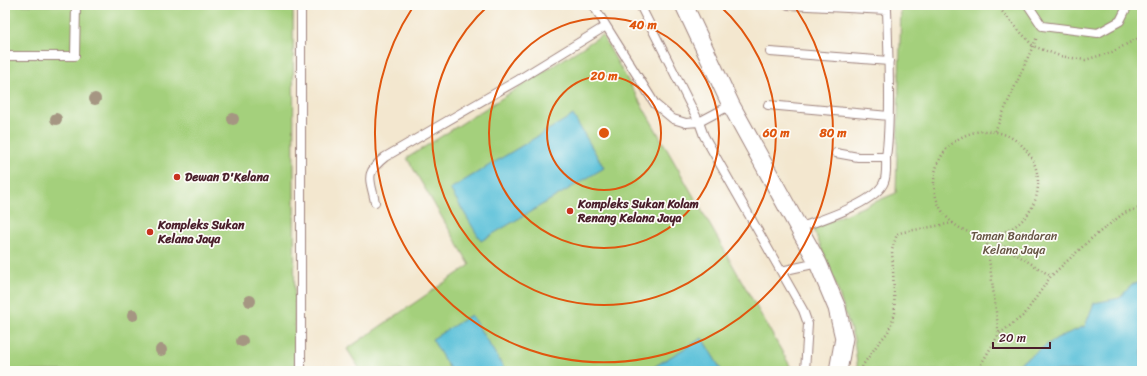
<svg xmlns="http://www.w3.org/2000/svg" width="1147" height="376" font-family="Sriracha,sans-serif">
	<rect width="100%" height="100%" fill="#fdfcf7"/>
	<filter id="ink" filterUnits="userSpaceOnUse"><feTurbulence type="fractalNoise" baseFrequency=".025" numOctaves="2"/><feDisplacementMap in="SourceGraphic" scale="8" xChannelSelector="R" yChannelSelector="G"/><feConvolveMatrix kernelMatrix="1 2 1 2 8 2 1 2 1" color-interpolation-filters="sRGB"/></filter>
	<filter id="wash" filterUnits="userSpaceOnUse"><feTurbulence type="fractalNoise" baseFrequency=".012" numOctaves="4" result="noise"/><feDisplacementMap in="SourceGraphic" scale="16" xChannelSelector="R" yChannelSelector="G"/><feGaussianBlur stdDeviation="0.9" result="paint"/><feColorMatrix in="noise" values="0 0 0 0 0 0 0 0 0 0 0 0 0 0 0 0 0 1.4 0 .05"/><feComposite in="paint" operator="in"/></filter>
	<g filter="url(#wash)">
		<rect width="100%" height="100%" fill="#f3e7cf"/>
		<!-- green -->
		<path fill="#a4d07c" stroke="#777854" d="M 5,5 L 293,5 L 295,371 L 5,371 Z
			M 901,5 L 1142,5 L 1142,371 L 858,371 L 854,340 L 834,279 L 813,228 L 896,193 Z
			M 602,35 L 793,371 L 361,371 L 347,349 L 470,265 L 407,158 Z"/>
		<!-- water -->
		<path fill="#5bc1d9" stroke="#527082" d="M 573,115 L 604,168 L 481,241 L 450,189 Z
			M 1142,282 L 1142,371 L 1017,371 L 1020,363 L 1057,338 L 1085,326 L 1094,303 L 1120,298 L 1132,284 Z
			M 471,315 L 506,371 L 451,371 L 432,339 Z
			M 702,338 L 722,371 L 647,371 Z"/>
	</g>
	<g filter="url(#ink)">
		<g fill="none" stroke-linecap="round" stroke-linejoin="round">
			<defs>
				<path id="lane" d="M 593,5 L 655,104 L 673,119 L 686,123 L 699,122 L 731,105
					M 640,5 L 699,122 L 704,136 L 803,310 L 808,324 L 805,371
					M 788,5 L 887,10 C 888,39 889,67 889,96 C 889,117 889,137 886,157 L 858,157 L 836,153
					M 1028,5 L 1042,26 L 1098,33 L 1120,21 L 1128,5
					M 770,52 L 889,61
					M 5,56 L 75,56 L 76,5
					M 768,105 L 889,116
					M 375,202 C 370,178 364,174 385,157 L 518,80 L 606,26
					M 799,228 C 820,220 876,203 884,182 C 887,175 886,165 886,157
					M 781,271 L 818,263
					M 301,371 L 301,5"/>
				<path id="street" d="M 684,5 L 731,105 L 818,263 L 837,308 L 844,338 L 838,371"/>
			</defs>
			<!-- lane casing -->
			<use href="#lane" stroke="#9e837d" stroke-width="10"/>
			<!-- street casing -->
			<use href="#street" stroke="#9e837d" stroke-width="19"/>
			<!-- path -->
			<path stroke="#9e837d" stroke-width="2.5" stroke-dasharray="1 3" stroke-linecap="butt" d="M 998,5 L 999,8 L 1033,46 L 1060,56 L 1085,60 L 1112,52 L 1142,36
				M 995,131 L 1037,37
				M934 183a52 52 0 1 1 104 0a52 52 0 1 1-104 0Z
				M 986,236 L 999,334
				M 987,236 L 1051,276
				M 861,371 L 863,365 L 877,345 L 888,332 L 895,313 L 892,250 L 897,234 L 903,232 L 953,223
				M 977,371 L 999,334 L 1024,315 L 1051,276 L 1092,238 L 1124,213 L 1142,207"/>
			<!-- lane -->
			<use href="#lane" stroke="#fff" stroke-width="8"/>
			<!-- street -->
			<use href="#street" stroke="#fff" stroke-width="17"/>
		</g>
		<!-- trees -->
		<g fill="#a59682">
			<circle cx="95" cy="99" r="6"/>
			<circle cx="56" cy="119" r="6"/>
			<circle cx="233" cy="119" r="6"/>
			<circle cx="250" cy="301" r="6"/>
			<circle cx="133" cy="315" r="6"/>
			<circle cx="242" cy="341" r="6"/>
			<circle cx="161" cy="350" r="6"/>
		</g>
	</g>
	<!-- distance rings -->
	<g fill="none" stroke="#e0560e" stroke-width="2">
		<circle cx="604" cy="133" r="57"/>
		<circle cx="604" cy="133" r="115"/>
		<path d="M719 5A172 172 0 1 1 489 5"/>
		<path d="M795 7A229 229 0 1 1 413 7"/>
	</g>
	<!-- markers -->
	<g fill="#c8321e" stroke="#fdfcf7" stroke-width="1.5">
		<circle cx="177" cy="177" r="4"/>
		<circle cx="570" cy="211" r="4"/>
		<circle cx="150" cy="232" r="4"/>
	</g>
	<g text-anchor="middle" stroke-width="3.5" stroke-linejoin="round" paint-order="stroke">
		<!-- poi labels -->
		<g font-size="12" font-weight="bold" fill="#4a1f2b" stroke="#fdfcf7" text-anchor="start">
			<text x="185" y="181">Dewan D'Kelana</text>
			<text x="578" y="208">Kompleks Sukan Kolam<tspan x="578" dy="14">Renang Kelana Jaya</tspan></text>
			<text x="158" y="229">Kompleks Sukan<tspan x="158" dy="14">Kelana Jaya</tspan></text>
		</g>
		<!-- park labels -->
		<g font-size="12" fill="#655443" stroke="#fdfcf7">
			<text x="1014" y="240">Taman Bandaran<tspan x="1014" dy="14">Kelana Jaya</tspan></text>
		</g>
	</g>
	<circle cx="604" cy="133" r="6" fill="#e0560e" stroke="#fdfcf7" stroke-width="2"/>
	<g font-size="12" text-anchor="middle" font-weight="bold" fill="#e0560e" stroke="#fdfcf7" stroke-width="3.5" stroke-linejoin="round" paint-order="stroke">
		<text x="643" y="29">40 m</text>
		<text x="604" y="80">20 m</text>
		<text x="776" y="137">60 m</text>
		<text x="833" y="137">80 m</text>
	</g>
	<!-- margin -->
	<rect width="1147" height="376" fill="none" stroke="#fdfcf7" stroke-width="20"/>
	<!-- scale -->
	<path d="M993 342v6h57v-6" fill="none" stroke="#4a1f2b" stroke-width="2"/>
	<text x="999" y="342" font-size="12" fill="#4a1f2b" stroke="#fdfcf7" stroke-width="3" paint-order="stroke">20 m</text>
</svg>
